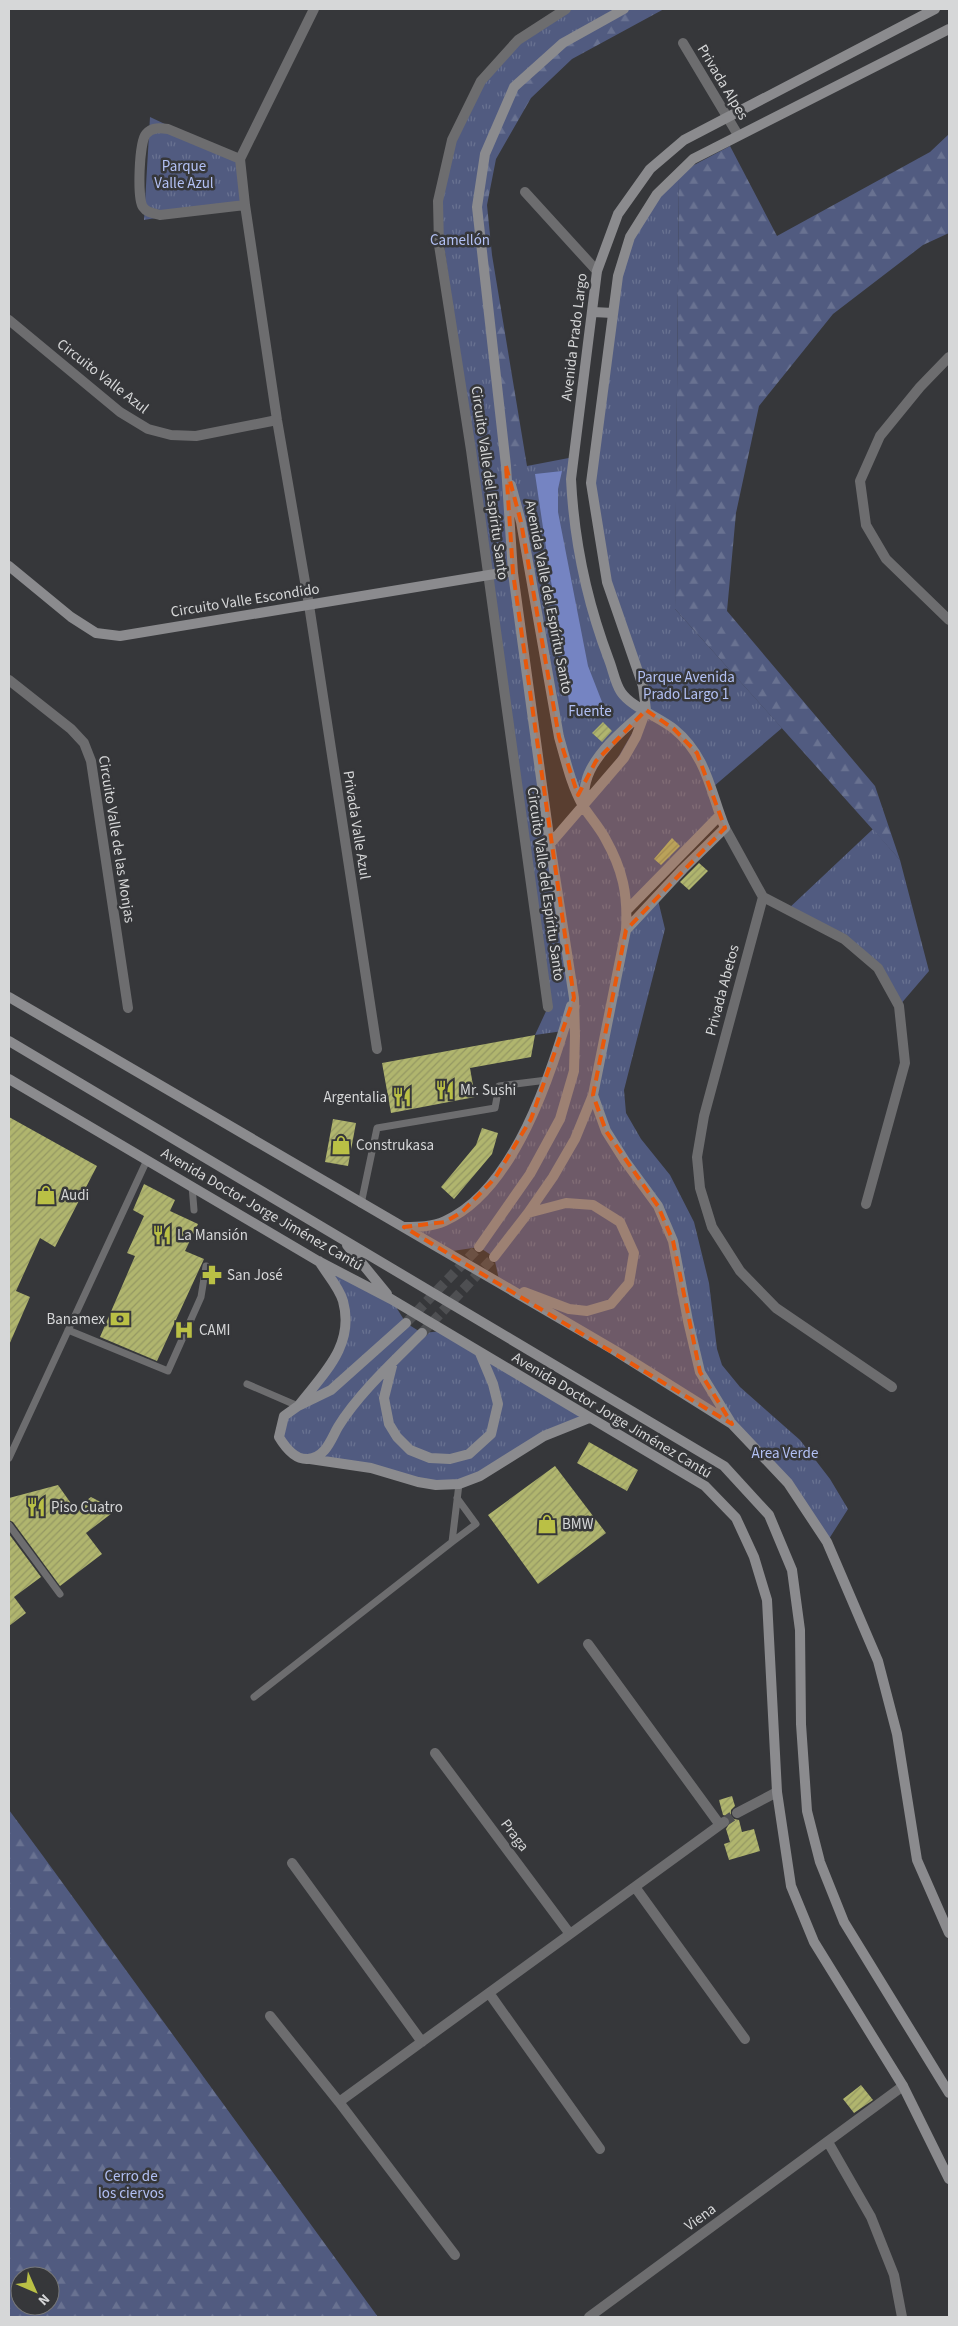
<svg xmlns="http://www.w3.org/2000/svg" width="958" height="2326" font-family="'Source Sans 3',sans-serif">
	<defs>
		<pattern id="forest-firs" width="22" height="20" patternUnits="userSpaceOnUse" patternTransform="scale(1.25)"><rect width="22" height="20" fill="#515b80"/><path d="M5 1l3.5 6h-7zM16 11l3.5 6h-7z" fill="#697291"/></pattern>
		<pattern id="park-tufts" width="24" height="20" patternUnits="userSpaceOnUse" patternTransform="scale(1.25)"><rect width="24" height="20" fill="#515b80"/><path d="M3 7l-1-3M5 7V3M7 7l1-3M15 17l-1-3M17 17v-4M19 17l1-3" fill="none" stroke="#697291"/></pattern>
		<pattern id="building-hatch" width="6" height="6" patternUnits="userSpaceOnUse" patternTransform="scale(1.25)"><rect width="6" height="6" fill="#b0b56e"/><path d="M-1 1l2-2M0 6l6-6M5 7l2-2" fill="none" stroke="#949863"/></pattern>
	</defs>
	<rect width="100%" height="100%" fill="#36373a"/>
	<!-- forest -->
	<path fill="url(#forest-firs)" fill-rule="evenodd" d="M 624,9 L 664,9 L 572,59 L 531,98 L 496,159 L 487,205 L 492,255 L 527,466 L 506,466 L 477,207 L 485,154 L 514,87 L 563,43 Z
		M 949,134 L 949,233 L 923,245 L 833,314 L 759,406 L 736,513 L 727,611 L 875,786 L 900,860 L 675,609 L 679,175 L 694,165 L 730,146 L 777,236 L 930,152 Z
		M 9,1810 L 43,1856 L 378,2317 L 9,2317 ZM 20,2276 L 50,2276 L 50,2306 L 20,2306 Z"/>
	<!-- park -->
	<path fill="url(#park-tufts)" fill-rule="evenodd" d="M 566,9 L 624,9 L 563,43 L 514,87 L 485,154 L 477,207 L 506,466 L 527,466 L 574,457 L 580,553 L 620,692 L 645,710 L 607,582 L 591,483 L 613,313 L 630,237 L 657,194 L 679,175 L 675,609 L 782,728 L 713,787 L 720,814 L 627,910 L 626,929 L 657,896 L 665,929 L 624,1090 L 626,1113 L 641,1139 L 670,1175 L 694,1222 L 709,1283 L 717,1349 L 722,1365 L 740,1387 L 800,1440 L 830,1479 L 848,1509 L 827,1542 L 788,1483 L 732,1424 L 500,1284 L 494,1257 L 479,1247 L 446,1252 L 404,1227 L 445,1222 L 480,1195 L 531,1119 L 563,1031 L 535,1035 L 548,1007 L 438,201 L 452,140 L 481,81 L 518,40 ZM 507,469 L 568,771 L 583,806 L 550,843 L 508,522 ZM 645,711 L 599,790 L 583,806 L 596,761 Z
		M 150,117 L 239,159 L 242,203 L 144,220 Z
		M 873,829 L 900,860 L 929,971 L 899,1006 L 878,968 L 844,939 L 787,910 Z
		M 318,1261 L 391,1299 L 406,1323 L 422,1333 L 443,1331 L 589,1418 L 544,1436 L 480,1476 L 436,1485 L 292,1453 L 280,1428 L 340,1351 L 342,1299 Z"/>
	<!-- water -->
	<path fill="#7584c2" d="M 562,471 L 558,489 L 558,512 L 588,666 L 604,707 L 594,713 L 578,716 L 570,708 L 535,474 Z"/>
	<!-- building -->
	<path fill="url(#building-hatch)" d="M 603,722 L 612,731 L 602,742 L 592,733 Z
		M 672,838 L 680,846 L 661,865 L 654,859 Z
		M 699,863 L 708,871 L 689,890 L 680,882 Z
		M 535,1035 L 531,1057 L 470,1068 L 475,1097 L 391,1113 L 382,1063 Z
		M 9,1117 L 97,1166 L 55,1247 L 40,1238 L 16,1291 L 30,1297 L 9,1345 Z
		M 333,1119 L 356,1123 L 348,1166 L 325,1162 Z
		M 482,1128 L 498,1133 L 492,1154 L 454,1199 L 441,1187 L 476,1145 Z
		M 144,1184 L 175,1200 L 170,1211 L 198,1224 L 185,1251 L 204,1259 L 157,1361 L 100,1337 L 135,1256 L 127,1253 L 144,1216 L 133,1210 Z
		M 589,1442 L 638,1470 L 627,1491 L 577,1463 Z
		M 555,1466 L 606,1533 L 538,1584 L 488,1515 Z
		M 58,1485 L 75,1509 L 91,1497 L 116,1510 L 86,1533 L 102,1554 L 60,1586 L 13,1522 L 9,1520 L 9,1498 Z
		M 9,1534 L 41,1577 L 14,1597 L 26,1613 L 9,1626 Z
		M 732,1796 L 735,1806 L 731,1810 L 731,1816 L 734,1819 L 739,1820 L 742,1832 L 754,1829 L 760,1851 L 729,1860 L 724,1844 L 730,1842 L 726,1829 L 731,1821 L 727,1816 L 723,1815 L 719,1800 Z
		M 861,2085 L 873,2100 L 854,2113 L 843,2099 Z"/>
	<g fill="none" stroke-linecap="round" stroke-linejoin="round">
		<!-- street-tunnel -->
		<path stroke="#4e4f52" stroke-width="10" stroke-dasharray="10 5" stroke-linecap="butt" d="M 724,1822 L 737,1813"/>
		<!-- secondary-tunnel -->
		<path stroke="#4e4f52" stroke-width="10" stroke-dasharray="10 5" stroke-linecap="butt" d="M 406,1323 L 479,1247
			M 422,1333 L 494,1257"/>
		<!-- lane -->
		<path stroke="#6d6d6f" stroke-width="7" d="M 192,1186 L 194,1210
			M 361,1204 L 377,1128 L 495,1108 L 499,1086 L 547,1080
			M 68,1330 L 168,1371 L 201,1297 L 206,1266
			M 247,1384 L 298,1406
			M 9,1458 L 147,1160
			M 457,1498 L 476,1524 L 452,1542 L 459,1484
			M 9,1525 L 60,1594
			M 254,1697 L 452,1542"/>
		<!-- street -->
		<path stroke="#6d6d6f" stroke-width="10" d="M 314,9 L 240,159 L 245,205 L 277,420 L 309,605 L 377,1049
			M 683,43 L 738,135
			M 240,159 L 168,129 C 160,128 152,127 146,134 C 139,142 137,199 143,207 C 147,213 153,213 160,215 L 245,205
			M 525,192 L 597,271
			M 9,320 L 120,412 L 148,429 L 171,435 L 196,436 L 277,420
			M 949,357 L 920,387 L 880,436 L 860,481 L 866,525 L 886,559 L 949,620
			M 9,680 L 71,729 L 84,743 L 91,761 L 128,1008
			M 725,828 L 763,897
			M 763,897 L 704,1116 L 697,1157 L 700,1188 L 712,1227 L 740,1271 L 776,1308 L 892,1387
			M 763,897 L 844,939 L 878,968 L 899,1006 L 905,1063 L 866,1204
			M 548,1007 L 471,450 L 439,245 L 438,201 L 452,140 L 481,81 L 518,40 L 566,9
			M 588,1644 L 720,1825
			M 435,1753 L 570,1934
			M 737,1813 L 777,1792
			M 292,1863 L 422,2042
			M 635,1887 L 745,2039
			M 489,1993 L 600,2149
			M 270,2016 L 339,2102 L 455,2255
			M 339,2102 L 724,1822
			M 828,2142 L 871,2217 L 894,2275 L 902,2317
			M 589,2317 L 903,2086"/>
		<!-- secondary -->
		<path stroke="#8b8b8e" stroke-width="10" d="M 593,312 L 613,313
			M 9,566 L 71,617 L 96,633 L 120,636 L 507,572
			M 583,805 C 584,797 584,789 586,782 C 592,755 626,727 646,710
			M 550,844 L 624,758 L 636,737 L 646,710 L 643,686 L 607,582 L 591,483 L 618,276 L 630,237 L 657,194 L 693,159 L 949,29
			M 627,910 L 720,815
			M 626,930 L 683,869 L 725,828 C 710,791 707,756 674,729 C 659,717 631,707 621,692 C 615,683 613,670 609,660 C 587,602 574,540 571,479 L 597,271 L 618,214 L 650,169 L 684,140 L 935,9
			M 9,997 L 614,1350 L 732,1424 L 788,1483 L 827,1542 L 878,1661 L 897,1734 L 917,1860 L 949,1933
			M 9,1041 L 724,1466 L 769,1515 L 792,1570 L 800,1630 L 801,1724 L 807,1811 L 820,1862 L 844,1922 L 949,2093
			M 9,1079 L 318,1261 L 391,1299 L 705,1486 L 736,1518 L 754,1557 L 767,1600 L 777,1792 L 791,1886 L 814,1942 L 903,2086 L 949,2179
			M 593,1095 L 606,1131 L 625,1161 L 658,1206 L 673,1241 L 688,1321 L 700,1372 L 730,1421
			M 404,1227 C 418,1227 432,1227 445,1221 C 515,1190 551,1073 571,1006
			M 347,1245 L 387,1294
			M 479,1247 L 530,1174 L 560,1119 L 574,1071 L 575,1036 L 574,998 L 550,844 L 513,573 L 506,466 L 477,207 L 485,154 L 514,87 L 563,43 L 624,9
			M 494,1257 L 528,1213 L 553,1177 L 575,1139 L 593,1095 L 626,930 C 628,894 623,870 605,838 C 599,827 590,817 583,806 C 571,785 566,761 559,737 L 521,522 L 511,485
			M 524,1292 L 569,1309 L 587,1311 L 611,1304 L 629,1283 L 634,1253 L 620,1222 L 593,1205 L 566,1203 L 528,1213
			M 406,1323 L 331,1390 L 298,1406 L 284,1416 L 279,1437 C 285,1447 295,1460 308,1459 C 326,1457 331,1439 338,1427 C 358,1394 395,1360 422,1333
			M 392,1366 L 384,1398 L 389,1424 L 397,1437 L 410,1450 L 430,1458 L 450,1459 L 469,1454 L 491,1434 L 498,1404 L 493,1384 L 480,1353
			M 299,1405 C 324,1373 355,1345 343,1301 C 339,1287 326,1273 319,1261
			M 310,1459 L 371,1468 L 418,1482 L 436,1485 L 459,1484 L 480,1476 L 544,1436 L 589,1418"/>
	</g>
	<!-- marked area -->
	<path fill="#e8590c" fill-opacity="0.2" stroke="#e8590c" stroke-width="4" stroke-dasharray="10 6" stroke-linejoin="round" d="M 506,466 L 521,522 L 559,737 L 578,795 L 596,761 L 646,710 L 674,729 L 697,753 L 725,828 L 626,930 L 593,1095 L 606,1131 L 658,1206 L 673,1241 L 700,1372 L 732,1424 L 404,1227 L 445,1222 L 462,1212 L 495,1178 L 531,1119 L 574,998 L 513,573 Z"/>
	<!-- icons -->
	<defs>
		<symbol id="restaurant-bare" viewBox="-9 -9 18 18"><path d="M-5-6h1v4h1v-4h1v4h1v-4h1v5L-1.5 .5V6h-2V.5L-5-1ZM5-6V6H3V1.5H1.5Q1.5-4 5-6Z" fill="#bac045" stroke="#36373a" stroke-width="2.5" paint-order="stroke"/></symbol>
		<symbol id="shop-bare" viewBox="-9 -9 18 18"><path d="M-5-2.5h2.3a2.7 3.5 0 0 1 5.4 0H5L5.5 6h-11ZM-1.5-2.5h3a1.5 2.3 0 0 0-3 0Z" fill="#bac045" stroke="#36373a" stroke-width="2.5" paint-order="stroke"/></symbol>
		<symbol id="pharmacy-bare" viewBox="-9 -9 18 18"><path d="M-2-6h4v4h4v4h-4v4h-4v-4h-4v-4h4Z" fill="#bac045" stroke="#36373a" stroke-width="2.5" paint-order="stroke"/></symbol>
		<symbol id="bank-bare" viewBox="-9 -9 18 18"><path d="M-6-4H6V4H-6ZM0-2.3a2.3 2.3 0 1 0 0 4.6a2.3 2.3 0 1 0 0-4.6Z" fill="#bac045" stroke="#36373a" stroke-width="2.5" paint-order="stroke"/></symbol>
		<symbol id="hospital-bare" viewBox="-9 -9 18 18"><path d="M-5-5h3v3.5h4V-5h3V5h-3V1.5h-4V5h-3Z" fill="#bac045" stroke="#36373a" stroke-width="2.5" paint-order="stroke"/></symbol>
	</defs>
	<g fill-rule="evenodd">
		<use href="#restaurant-bare" x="431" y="1076" width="28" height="28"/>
		<use href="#restaurant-bare" x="388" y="1083" width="28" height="28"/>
		<use href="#shop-bare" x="327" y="1131" width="28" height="28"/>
		<use href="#shop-bare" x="32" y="1181" width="28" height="28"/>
		<use href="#restaurant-bare" x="148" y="1221" width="28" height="28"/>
		<use href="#pharmacy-bare" x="198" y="1261" width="28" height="28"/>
		<use href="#bank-bare" x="106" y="1305" width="28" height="28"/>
		<use href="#hospital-bare" x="170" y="1316" width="28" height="28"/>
		<use href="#restaurant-bare" x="22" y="1493" width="28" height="28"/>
		<use href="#shop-bare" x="533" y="1510" width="28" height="28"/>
	</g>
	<g text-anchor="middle" stroke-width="5" stroke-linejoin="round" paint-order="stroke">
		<!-- street labels -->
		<g font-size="15" fill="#d6d7d8" stroke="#36373a">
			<text transform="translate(723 82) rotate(59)" y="5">Privada Alpes</text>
			<text transform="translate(574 337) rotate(-83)" y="5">Avenida Prado Largo</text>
			<text transform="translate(103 376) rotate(38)" y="5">Circuito Valle Azul</text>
			<text transform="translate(490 483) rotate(82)" y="5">Circuito Valle del Espíritu Santo</text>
			<text transform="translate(549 597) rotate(79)" y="5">Avenida Valle del Espíritu Santo</text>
			<text transform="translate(245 600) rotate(-9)" y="5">Circuito Valle Escondido</text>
			<text transform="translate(357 825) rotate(81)" y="5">Privada Valle Azul</text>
			<text transform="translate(117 839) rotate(81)" y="5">Circuito Valle de las Monjas</text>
			<text transform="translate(546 884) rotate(82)" y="5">Circuito Valle del Espíritu Santo</text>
			<text transform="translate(722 990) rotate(-75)" y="5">Privada Abetos</text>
			<text transform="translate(262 1209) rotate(30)" y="5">Avenida Doctor Jorge Jiménez Cantú</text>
			<text transform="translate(612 1415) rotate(31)" y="5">Avenida Doctor Jorge Jiménez Cantú</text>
			<text transform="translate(515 1835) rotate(53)" y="5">Praga</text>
			<text transform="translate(700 2217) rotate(-36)" y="5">Viena</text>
		</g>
		<!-- park labels -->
		<g font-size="15" fill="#b2c0f4" stroke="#36373a">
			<text x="184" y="171">Parque<tspan x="184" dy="17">Valle Azul</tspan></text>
			<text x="460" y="245">Camellón</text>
			<text x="686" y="682">Parque Avenida<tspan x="686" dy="17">Prado Largo 1</tspan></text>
			<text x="590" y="716">Fuente</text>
			<text x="785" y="1458">Area Verde</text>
			<text x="131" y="2181">Cerro de<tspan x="131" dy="17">los ciervos</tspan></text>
		</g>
		<!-- poi labels -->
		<g font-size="15" fill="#d6d7d8" stroke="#36373a" text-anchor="start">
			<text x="460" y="1095">Mr. Sushi</text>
			<text x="387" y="1102" text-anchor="end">Argentalia</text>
			<text x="356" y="1150">Construkasa</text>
			<text x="61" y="1200">Audi</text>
			<text x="177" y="1240">La Mansión</text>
			<text x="227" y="1280">San José</text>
			<text x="105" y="1324" text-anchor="end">Banamex</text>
			<text x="199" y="1335">CAMI</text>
			<text x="51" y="1512">Piso Cuatro</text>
			<text x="562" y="1529">BMW</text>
		</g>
	</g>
	<!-- border -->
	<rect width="958" height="2326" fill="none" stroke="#d6d7d8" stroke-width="20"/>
	<!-- north arrow -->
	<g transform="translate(35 2291) rotate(135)"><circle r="24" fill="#36373a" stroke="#767779"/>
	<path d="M0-4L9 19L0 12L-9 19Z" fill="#bac045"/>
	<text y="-8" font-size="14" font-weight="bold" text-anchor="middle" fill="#d6d7d8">N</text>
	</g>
</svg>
